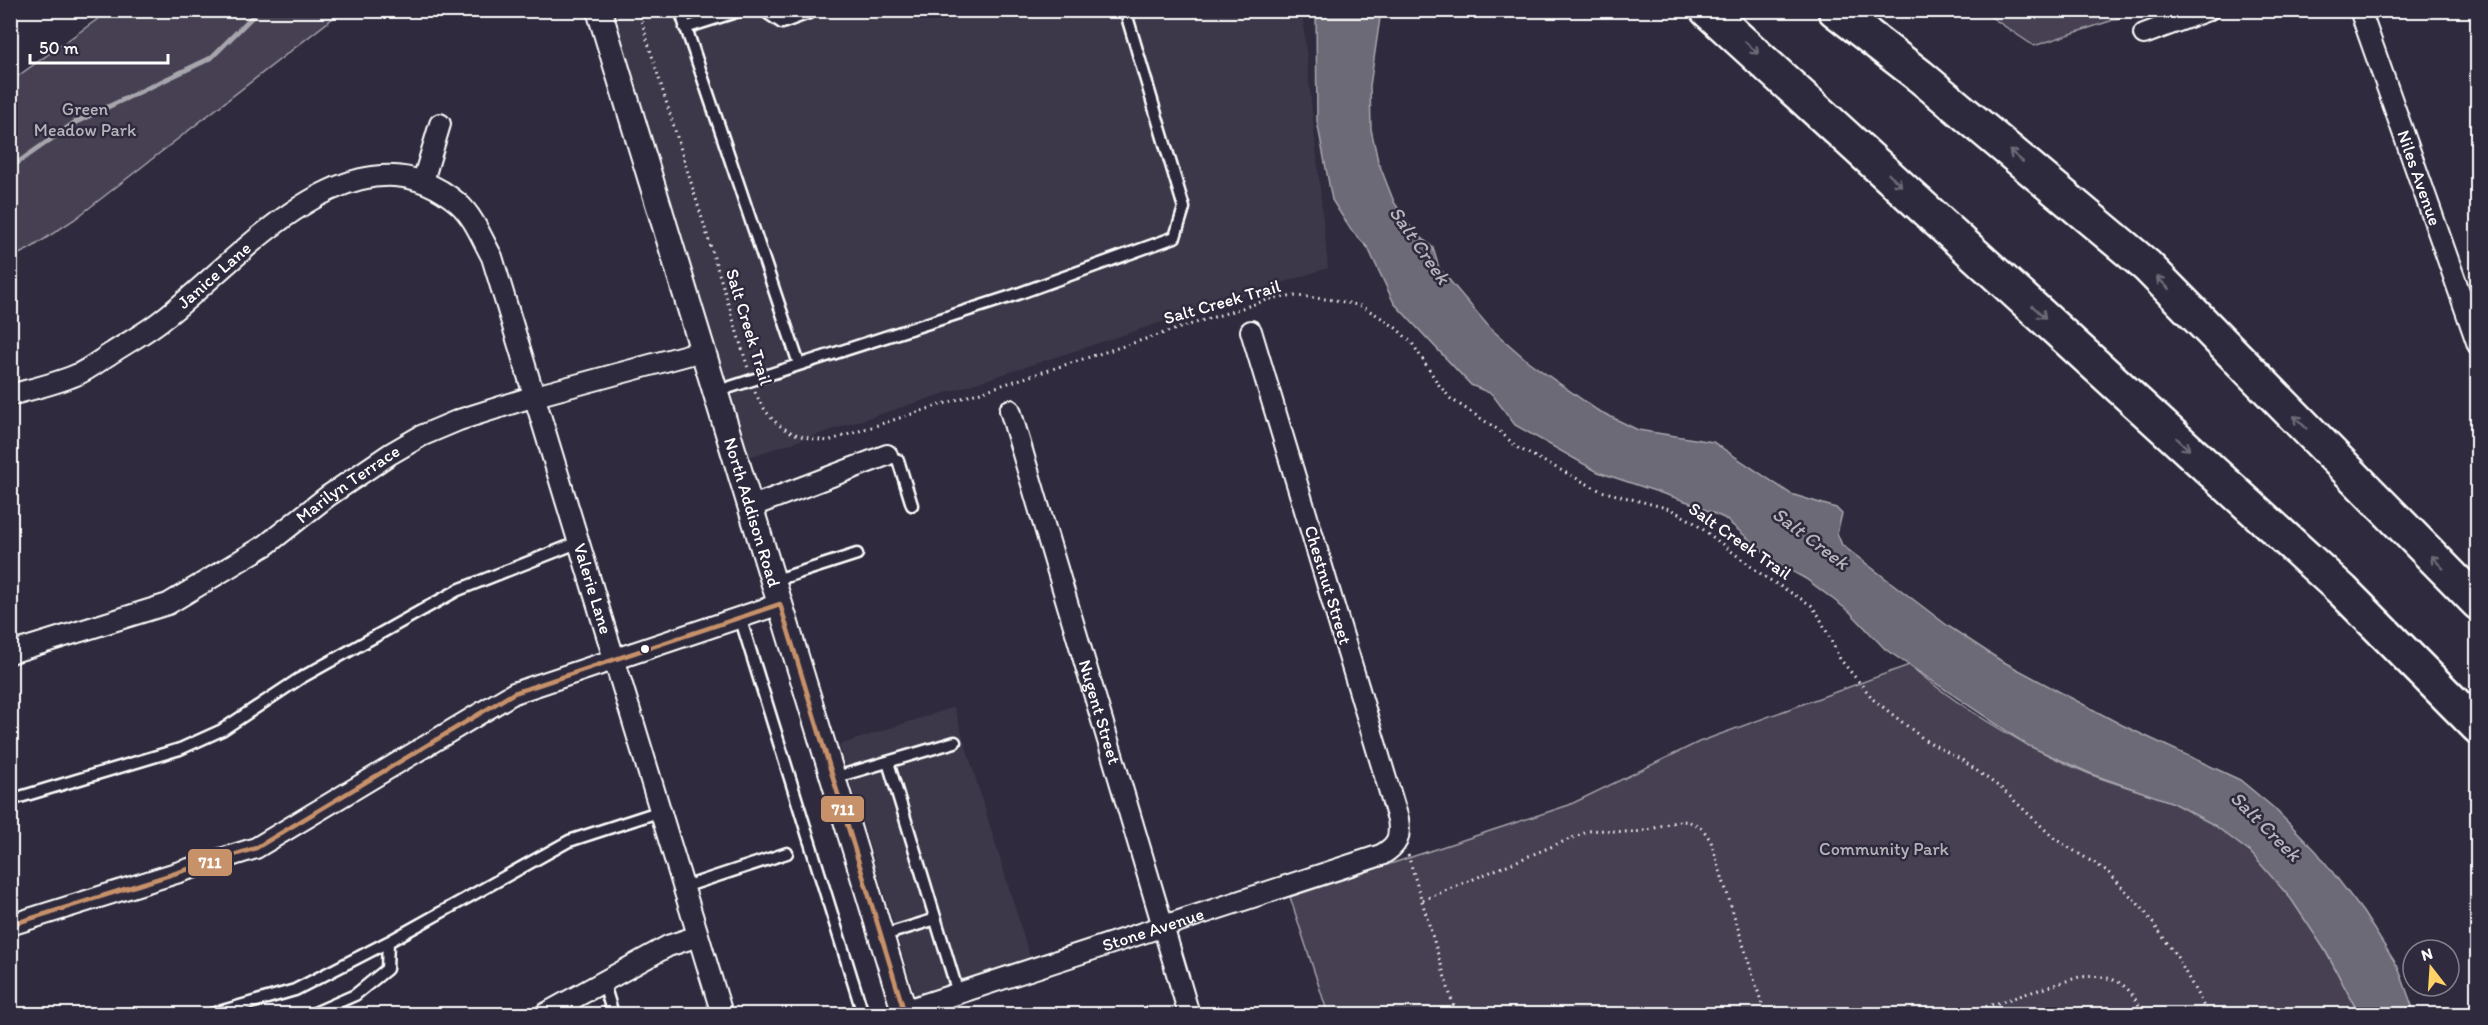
<svg xmlns="http://www.w3.org/2000/svg" width="2488" height="1025" font-family="Itim,sans-serif">
	<rect width="100%" height="100%" fill="#2f2a3d"/>
	<filter id="ink" filterUnits="userSpaceOnUse"><feTurbulence type="fractalNoise" baseFrequency=".0167" numOctaves="2"/><feDisplacementMap in="SourceGraphic" scale="12" xChannelSelector="R" yChannelSelector="G"/><feConvolveMatrix kernelMatrix="1 2 1 2 8 2 1 2 1" color-interpolation-filters="sRGB"/></filter>
	<g filter="url(#ink)">
		<!-- built -->
		<path fill="#3c3749" d="M 610,11 L 1302,11 L 1328,268 L 746,458 Z
			M 954,707 L 1032,964 L 920,1011 L 839,745 Z"/>
		<!-- green -->
		<path fill="#464152" stroke="#a2a0a8" stroke-width="1.5" d="M 109,11 L 342,11 L 75,219 L 31,248 L 11,258 L 11,81 Z
			M 1982,11 L 1983,10 L 2141,11 L 2034,46 Z
			M 1909,665 C 1963,710 2027,748 2092,775 C 2117,785 2144,791 2170,801 C 2198,813 2228,832 2250,852 C 2297,894 2331,959 2359,1014 L 1328,1014 L 1290,897 L 1569,805 L 1699,742 Z"/>
		<!-- water -->
		<path fill="#6d6a77" stroke="#a7a6ad" stroke-width="1.5" d="M 1316,11 L 1381,11 L 1370,86 L 1371,129 L 1378,161 L 1394,202 L 1412,229 L 1433,248 L 1439,268 L 1490,328 L 1529,362 L 1597,410 L 1638,430 L 1713,442 L 1791,494 L 1836,508 L 1842,514 L 1837,533 L 1842,545 L 1948,626 L 2000,660 L 2122,725 L 2240,780 L 2274,808 L 2317,852 L 2363,912 L 2398,967 L 2415,1014 L 2359,1014 L 2325,950 L 2291,899 L 2251,853 L 2214,825 L 2171,802 L 2094,775 L 2029,746 L 1885,649 L 1850,612 L 1806,579 L 1777,563 L 1724,518 L 1688,502 L 1598,472 L 1515,425 L 1492,394 L 1471,385 L 1394,303 L 1368,248 L 1351,230 L 1332,200 L 1317,121 Z"/>
		<g fill="none" stroke-linecap="round" stroke-linejoin="round">
			<!-- stream -->
			<path stroke="#a7a6ad" stroke-width="5" d="M 10,168 L 74,123 L 211,58 L 259,10"/>
			<defs>
				<path id="service" d="M 680,10 L 799,364
					M 763,10 L 782,23 L 809,13
					M 685,28 L 742,10
					M 715,392 L 1009,297 L 1175,237 L 1184,208 L 1125,10
					M 887,455 L 898,460 L 912,505
					M 773,581 L 857,554
					M 740,617 L 863,1014
					M 888,762 L 958,993
					M 833,778 L 955,742
					M 10,800 L 180,749 L 222,730 L 299,679 L 458,590 L 577,543
					M 684,887 L 787,853
					M 881,936 L 936,919
					M 603,981 L 613,1014
					M 212,1014 L 295,990 L 388,942 L 569,841 L 661,811
					M 312,1014 L 355,995 L 387,969 L 388,942"/>
				<g id="minor">
					<path id="s1" d="M 2360,10 L 2478,345"/>
					<path d="M 2144,34 L 2208,10"/>
					<path d="M 423,181 L 440,124"/>
					<path id="s2" d="M 10,395 C 32,389 55,384 76,375 C 88,370 99,361 110,354 C 128,342 147,332 163,319 C 240,260 355,116 458,203 C 474,217 482,239 492,257 L 722,1014"/>
					<path id="s3" d="M 1010,410 L 1189,1014"/>
					<path d="M 750,507 L 887,455"/>
					<path id="s4" d="M 10,653 L 168,604 L 266,545 L 328,496 L 390,454 L 421,436 L 459,420 L 532,397 L 702,351"/>
					<path d="M 10,925 L 256,848 L 514,693 L 780,604"/>
					<path id="s5" d="M 904,1011 L 1381,855 C 1397,846 1401,838 1398,819 L 1251,331"/>
					<path d="M 545,1014 L 668,946 L 698,936"/>
				</g>
				<g id="tertiary">
					<path id="s6" d="M 599,10 L 905,1014"/>
				</g>
				<path id="motorway" d="M 1707,10 L 2343,591 L 2478,727
					M 1835,10 L 1920,76 L 2147,266 L 2478,603"/>
			</defs>
			<!-- service casing -->
			<use href="#service" stroke="#fff" stroke-width="15"/>
			<!-- minor casing -->
			<use href="#minor" stroke="#fff" stroke-width="24"/>
			<!-- tertiary casing -->
			<use href="#tertiary" stroke="#fff" stroke-width="28"/>
			<!-- motorway casing -->
			<use href="#motorway" stroke="#fff" stroke-width="38"/>
			<!-- path -->
			<path stroke="#fff" stroke-width="3" stroke-dasharray="1.5 4.5" stroke-linecap="butt" d="M 638,10 L 748,368
				M 755,392 C 771,427 791,437 828,441 L 1270,299 L 1296,296 L 1335,300 L 1361,306 L 1377,315 L 1395,327 L 1412,343 L 1439,385 L 1451,399 L 1497,429 L 1518,448 L 1601,491 L 1670,509 L 1692,521 L 1765,577 L 1811,605 L 1819,616 L 1840,659 L 1874,700 L 1925,740 L 1962,760 L 2002,789 L 2055,839 L 2107,871 L 2142,908 L 2176,955 L 2208,1014
				M 1408,855 L 1456,1014
				M 1423,900 L 1589,831 C 1604,829 1617,832 1632,832 C 1664,832 1690,802 1711,842 L 1765,1014
				M 1963,1014 L 2079,977 C 2114,974 2129,982 2143,1014"/>
			<!-- service -->
			<use href="#service" stroke="#2f2a3d" stroke-width="10"/>
			<!-- minor -->
			<use href="#minor" stroke="#2f2a3d" stroke-width="20"/>
			<!-- tertiary -->
			<use href="#tertiary" stroke="#2f2a3d" stroke-width="24"/>
			<!-- motorway -->
			<use href="#motorway" stroke="#2f2a3d" stroke-width="33"/>
			<defs>
				<path id="bus-1" d="M 780,604 L 905,1014
					M 10,925 L 256,848 L 514,693 L 780,604"/>
			</defs>
			<!-- bus-1 casing -->
			<use href="#bus-1" stroke="#2f2a3d" stroke-width="9"/>
			<!-- bus-1 -->
			<use href="#bus-1" stroke="#c7916a" stroke-width="4.5"/>
		</g>
		<!-- one-way arrows -->
		<defs><path id="oneway-shaft" d="M-6 0H5M1.5-3L5.5 0L1.5 3" fill="none" stroke-width="1.6" stroke-linecap="round" stroke-linejoin="round" transform="scale(1.5)"/></defs>
		<g stroke="#6d6a77">
			<use href="#oneway-shaft" transform="translate(1752 48) rotate(43)"/>
			<use href="#oneway-shaft" transform="translate(2016 156) rotate(-140)"/>
			<use href="#oneway-shaft" transform="translate(1895 180) rotate(43)"/>
			<use href="#oneway-shaft" transform="translate(2163 283) rotate(-135)"/>
			<use href="#oneway-shaft" transform="translate(2039 312) rotate(43)"/>
			<use href="#oneway-shaft" transform="translate(2300 422) rotate(-135)"/>
			<use href="#oneway-shaft" transform="translate(2183 444) rotate(43)"/>
			<use href="#oneway-shaft" transform="translate(2437 562) rotate(-134)"/>
		</g>
	</g>
	<!-- markers -->
	<circle fill="#fff" stroke="#2f2a3d" stroke-width="2" cx="645" cy="649" r="5"/>
	<g text-anchor="middle" stroke-width="5" stroke-linejoin="round" paint-order="stroke">
		<!-- park labels -->
		<g font-size="18" fill="#b5b3ba" stroke="#2f2a3d">
			<text x="85" y="115">Green<tspan x="85" dy="21">Meadow Park</tspan></text>
			<text x="1884" y="855">Community Park</text>
		</g>
		<!-- street labels -->
		<g font-size="18" fill="#fff" stroke="#2f2a3d">
			<text dy="6" stroke="none"><textPath href="#s1" startOffset="178">Niles Avenue</textPath></text>
			<text dy="6" stroke="none"><textPath href="#s2" startOffset="240">Janice Lane</textPath></text>
			<text transform="translate(1222 302) rotate(-16)" y="6">Salt Creek Trail</text>
			<text transform="translate(749 327) rotate(73)" y="6">Salt Creek Trail</text>
			<text dy="6" stroke="none"><textPath href="#s4" startOffset="382">Marilyn Terrace</textPath></text>
			<text dy="6" stroke="none"><textPath href="#s6" startOffset="525">North Addison Road</textPath></text>
			<text transform="translate(1740 541) rotate(35)" y="6">Salt Creek Trail</text>
			<text transform="translate(1328 585) rotate(73)" y="6">Chestnut Street</text>
			<text dy="6" stroke="none"><textPath href="#s2" startOffset="932">Valerie Lane</textPath></text>
			<text dy="6" stroke="none"><textPath href="#s3" startOffset="315">Nugent Street</textPath></text>
			<text dy="6" stroke="none"><textPath href="#s5" startOffset="262">Stone Avenue</textPath></text>
		</g>
		<!-- water labels -->
		<g font-size="20" font-style="italic" fill="#b6b4bb" stroke="#2f2a3d">
			<text transform="translate(1420 245) rotate(55)" y="7">Salt Creek</text>
			<text transform="translate(1811 538) rotate(37)" y="7">Salt Creek</text>
			<text transform="translate(2266 826) rotate(45)" y="7">Salt Creek</text>
		</g>
	</g>
	<g stroke="#2f2a3d" stroke-width="2">
		<rect x="820" y="795" width="45" height="28" rx="6" fill="#c7916a"/>
		<rect x="187" y="848" width="46" height="29" rx="6" fill="#c7916a"/>
	</g>
	<g font-size="16" text-anchor="middle" font-weight="bold" fill="#fff">
		<text x="843" y="815">711</text>
		<text x="210" y="868">711</text>
	</g>
	<!-- margin -->
	<rect width="2488" height="1025" fill="none" stroke="#2f2a3d" stroke-width="36"/>
	<rect x="18" y="18" width="2452" height="989" fill="none" stroke="#fff" stroke-width="2" filter="url(#ink)"/>
	<!-- north arrow -->
	<g transform="translate(2431 968) rotate(343)"><circle r="28" fill="#2f2a3d" stroke="#827f8b" stroke-width="1.5"/>
	<path d="M0-4.5L10 22L0 15L-10 22Z" fill="#ffd166"/>
	<text y="-9" font-size="16" font-weight="bold" text-anchor="middle" fill="#ffffff">N</text>
	</g>
	<!-- scale -->
	<path d="M30 54v9h138v-9" fill="none" stroke="#ffffff" stroke-width="3"/>
	<text x="39" y="54" font-size="18" fill="#ffffff" stroke="#2f2a3d" stroke-width="4.5" paint-order="stroke">50 m</text>
</svg>
